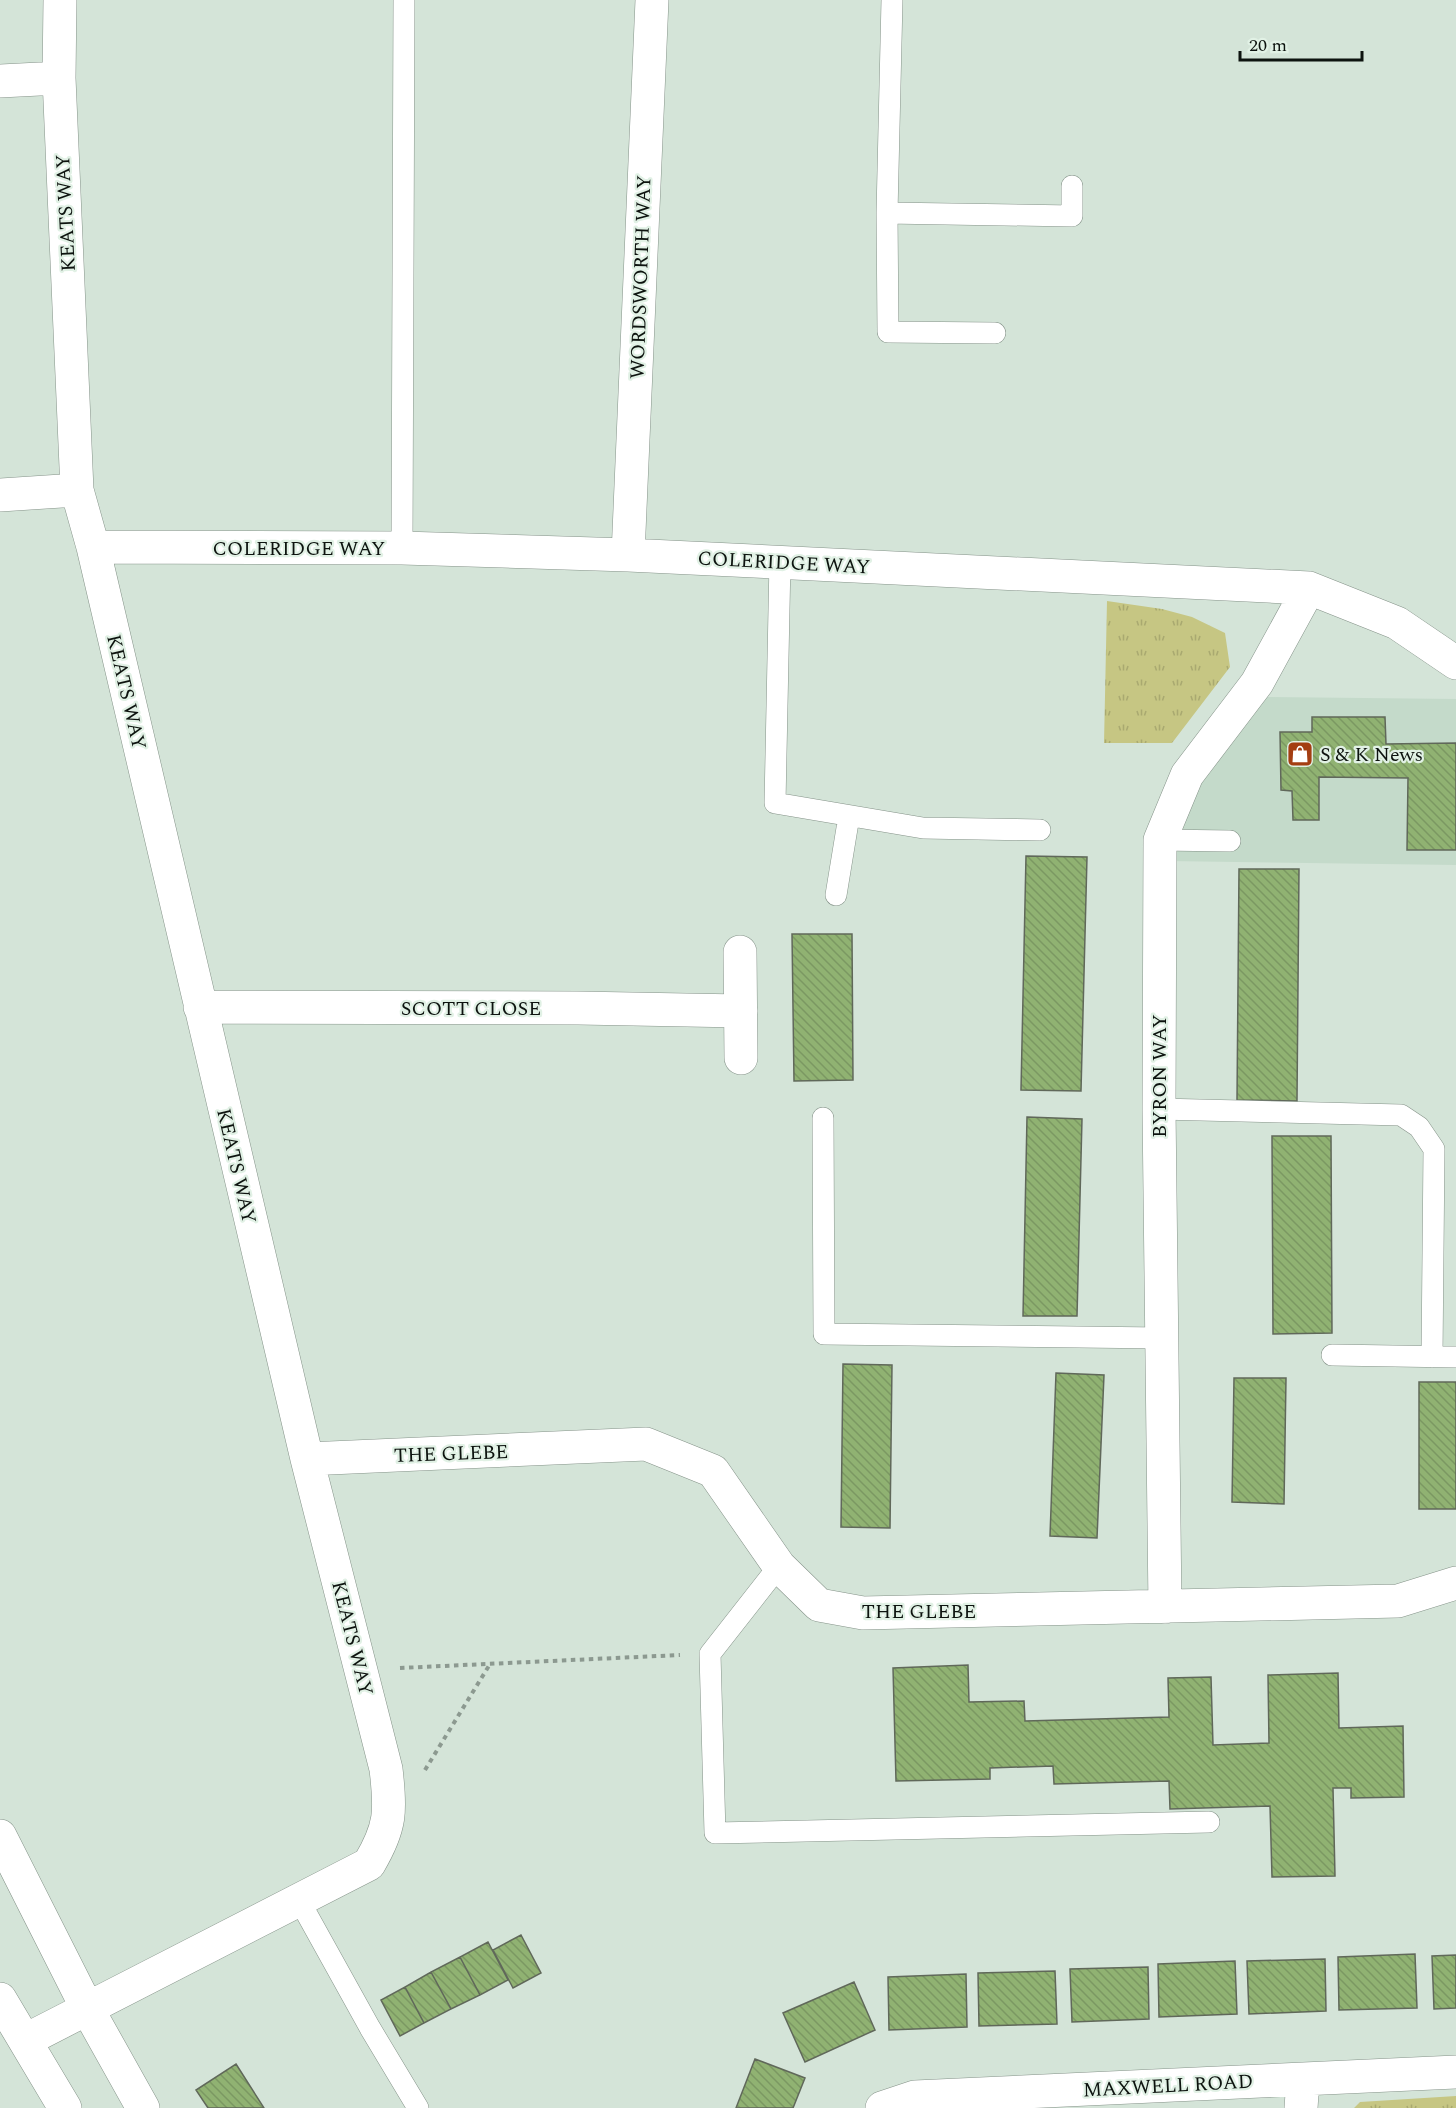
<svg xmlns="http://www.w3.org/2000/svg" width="1456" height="2108" font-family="Spectral,serif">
	<defs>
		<pattern id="grass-tufts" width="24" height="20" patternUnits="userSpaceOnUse" patternTransform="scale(1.5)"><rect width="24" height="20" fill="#c6c683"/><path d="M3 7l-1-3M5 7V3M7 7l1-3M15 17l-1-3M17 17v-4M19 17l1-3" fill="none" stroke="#a9a970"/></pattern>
		<pattern id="building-back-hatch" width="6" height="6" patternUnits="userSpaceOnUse" patternTransform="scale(1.5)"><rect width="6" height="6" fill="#90b272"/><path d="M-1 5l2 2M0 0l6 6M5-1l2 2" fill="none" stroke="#7b9862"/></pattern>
	</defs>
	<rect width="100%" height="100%" fill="#d4e4d8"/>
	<!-- built -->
	<path fill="#c4daca" d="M 1260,697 L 1456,699 L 1456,865 L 1167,861 L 1192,779 Z"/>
	<!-- grass -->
	<path fill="url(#grass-tufts)" d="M 1107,601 L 1162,609 L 1192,617 L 1225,633 L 1230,667 L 1172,743 L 1104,743 Z
		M 1456,2096 L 1456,2108 L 1354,2108 L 1360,2102 Z"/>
	<!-- building -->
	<path fill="url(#building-back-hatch)" stroke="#60685a" stroke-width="1.5" d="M 1312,717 L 1385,717 L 1386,744 L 1456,743 L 1456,850 L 1407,850 L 1408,778 L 1319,777 L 1319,820 L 1293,820 L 1292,791 L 1281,790 L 1280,732 L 1312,732 Z
		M 1026,856 L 1087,857 L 1081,1091 L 1021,1090 Z
		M 1239,869 L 1299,869 L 1297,1101 L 1237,1100 Z
		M 792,934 L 852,934 L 853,1080 L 794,1081 Z
		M 1027,1117 L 1082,1119 L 1077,1316 L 1023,1316 Z
		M 1272,1136 L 1331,1136 L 1332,1333 L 1273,1334 Z
		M 843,1364 L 892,1365 L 890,1528 L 841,1527 Z
		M 1056,1373 L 1104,1375 L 1097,1538 L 1050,1536 Z
		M 1234,1378 L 1286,1378 L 1284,1504 L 1232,1502 Z
		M 1419,1382 L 1456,1382 L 1456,1509 L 1419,1509 Z
		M 968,1665 L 969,1702 L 1024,1701 L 1025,1721 L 1169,1717 L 1168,1678 L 1211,1677 L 1213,1745 L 1269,1743 L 1268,1675 L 1338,1673 L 1339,1728 L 1403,1726 L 1404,1797 L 1351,1798 L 1351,1788 L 1333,1788 L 1335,1876 L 1272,1877 L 1270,1806 L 1170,1809 L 1169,1781 L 1054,1784 L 1053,1766 L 990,1768 L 990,1779 L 896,1781 L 893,1668 Z
		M 521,1935 L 541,1973 L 513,1988 L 493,1950 Z
		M 488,1942 L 508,1980 L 480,1995 L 460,1957 Z
		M 1415,1954 L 1417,2008 L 1339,2010 L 1338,1957 Z
		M 1456,1955 L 1456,2008 L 1434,2009 L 1432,1956 Z
		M 460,1957 L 480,1995 L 451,2009 L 431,1972 Z
		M 1325,1959 L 1326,2011 L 1249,2014 L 1247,1961 Z
		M 1235,1961 L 1237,2014 L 1159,2017 L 1158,1964 Z
		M 1148,1967 L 1149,2019 L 1072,2022 L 1070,1969 Z
		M 1055,1971 L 1057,2024 L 979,2026 L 978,1973 Z
		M 431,1972 L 451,2009 L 424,2023 L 405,1987 Z
		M 966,1974 L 967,2027 L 889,2030 L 888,1977 Z
		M 854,1982 L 875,2030 L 805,2062 L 783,2013 Z
		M 405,1987 L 424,2023 L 400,2036 L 381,2000 Z
		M 755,2059 L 805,2078 L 793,2108 L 736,2108 Z
		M 236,2064 L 264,2108 L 208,2108 L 196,2090 Z"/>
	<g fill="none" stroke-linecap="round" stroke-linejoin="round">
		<defs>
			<path id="lane" d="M 892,0 L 887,213 L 888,332 L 995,333
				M 887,213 L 1072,216 L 1072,186
				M 402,548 L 404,0
				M 780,561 L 775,803 L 923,828 L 1040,830
				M 1160,840 L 1230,841
				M 836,895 L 849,816
				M 1159,1109 L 1401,1115 L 1419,1127 L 1434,1149 L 1432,1357
				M 823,1118 L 824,1334 L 1161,1338
				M 1332,1355 L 1456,1357
				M 779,1566 L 710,1654 L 715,1833 L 1209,1822
				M 299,1900 L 370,2028 L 418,2108"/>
			<path id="street" d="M 0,81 L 59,78
				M 0,495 L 77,490
				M 93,547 L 402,548 L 628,555 L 1309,588 L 1397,623 L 1456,663
				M 628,555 L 652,0
				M 740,952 L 741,1058
				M 200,1007 L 578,1008 L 741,1011
				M 307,1459 L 646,1444 L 713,1471 L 779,1566 L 819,1605 L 863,1613 L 1398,1601 L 1456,1583
				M 1165,1607 L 1159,1109 L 1160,840 L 1187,775 L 1257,683 L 1309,588
				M 0,1836 L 87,2008 L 143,2108
				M 26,2040 L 369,1864 C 391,1827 391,1811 386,1769 L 307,1459 L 93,547 L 77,490 L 59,78 L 60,0
				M 882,2108 L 915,2097 L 1456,2072
				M 1301,2108 L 1303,2079"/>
			<path id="secondary" d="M 0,1999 L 65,2108"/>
		</defs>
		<!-- lane casing -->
		<use href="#lane" stroke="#859389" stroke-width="22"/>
		<!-- street casing -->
		<use href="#street" stroke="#859389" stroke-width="34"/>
		<!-- secondary casing -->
		<use href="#secondary" stroke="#859389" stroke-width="34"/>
		<!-- path -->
		<path stroke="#8c9990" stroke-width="4" stroke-dasharray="4.5 4.5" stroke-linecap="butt" d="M 400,1668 L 680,1655
			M 425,1770 L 490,1664"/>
		<!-- lane -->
		<use href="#lane" stroke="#fff" stroke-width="21"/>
		<!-- street -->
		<use href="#street" stroke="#fff" stroke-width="33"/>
		<!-- secondary -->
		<use href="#secondary" stroke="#fff" stroke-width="33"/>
	</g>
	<!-- icons -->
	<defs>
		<symbol id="shop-square" viewBox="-11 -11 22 22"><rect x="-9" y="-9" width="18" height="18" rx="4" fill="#a43e12" stroke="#e1f1e5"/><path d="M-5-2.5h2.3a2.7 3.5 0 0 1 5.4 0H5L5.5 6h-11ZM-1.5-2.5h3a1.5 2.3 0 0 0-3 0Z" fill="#fff"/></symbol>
	</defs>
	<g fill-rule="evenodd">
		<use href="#shop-square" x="1285" y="739" width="30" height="30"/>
	</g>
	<g text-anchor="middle" stroke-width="4.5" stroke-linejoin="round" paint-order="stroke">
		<!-- street labels -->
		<g font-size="20" fill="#0d130f" stroke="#e1f1e5">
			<text transform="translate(65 213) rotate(-93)" y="7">KEATS WAY</text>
			<text transform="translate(640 277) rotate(-88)" y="7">WORDSWORTH WAY</text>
			<text x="299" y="555">COLERIDGE WAY</text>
			<text transform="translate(784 562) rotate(3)" y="7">COLERIDGE WAY</text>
			<text transform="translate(127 692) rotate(77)" y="7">KEATS WAY</text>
			<text x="471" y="1015">SCOTT CLOSE</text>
			<text transform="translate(1159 1076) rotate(-90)" y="7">BYRON WAY</text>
			<text transform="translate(237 1166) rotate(77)" y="7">KEATS WAY</text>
			<text transform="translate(451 1453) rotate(-2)" y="7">THE GLEBE</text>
			<text x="919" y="1618">THE GLEBE</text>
			<text transform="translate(353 1638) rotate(76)" y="7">KEATS WAY</text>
			<text transform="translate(1168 2085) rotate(-3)" y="7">MAXWELL ROAD</text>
		</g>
		<!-- poi labels -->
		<g font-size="20" fill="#0d130f" stroke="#e1f1e5" text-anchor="start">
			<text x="1320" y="761">S &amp; K News</text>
		</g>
	</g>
	<!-- scale -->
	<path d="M1240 51v9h122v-9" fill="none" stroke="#0d130f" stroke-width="3"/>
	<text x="1249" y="51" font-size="18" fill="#0d130f" stroke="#e1f1e5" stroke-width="4.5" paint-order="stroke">20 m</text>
</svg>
